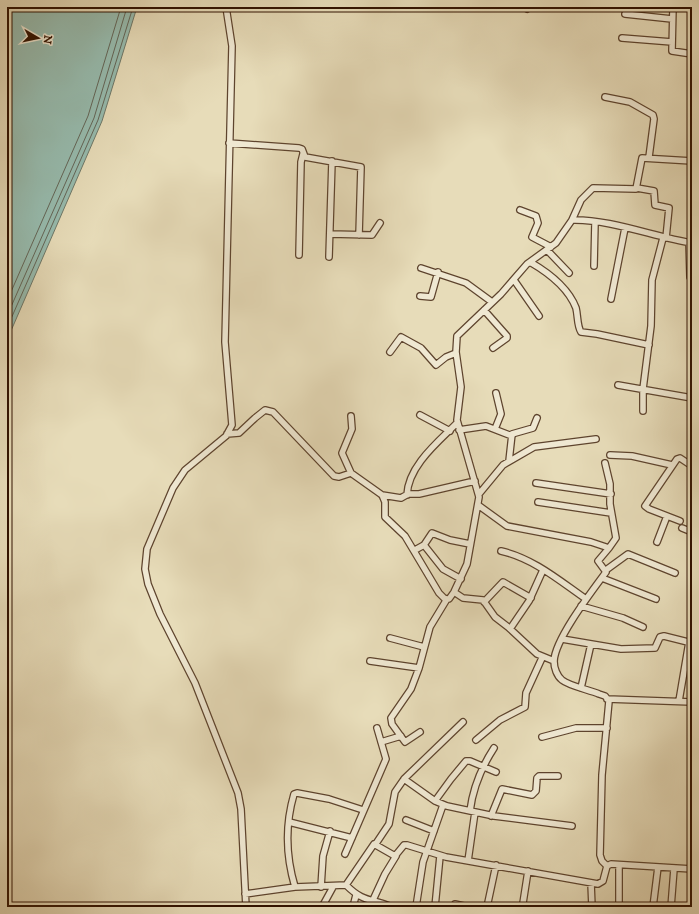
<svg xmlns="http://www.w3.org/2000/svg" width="699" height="914" font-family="'IM FELL DW Pica',serif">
	<rect width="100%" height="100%" fill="#e7dcb9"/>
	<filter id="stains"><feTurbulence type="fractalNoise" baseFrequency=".005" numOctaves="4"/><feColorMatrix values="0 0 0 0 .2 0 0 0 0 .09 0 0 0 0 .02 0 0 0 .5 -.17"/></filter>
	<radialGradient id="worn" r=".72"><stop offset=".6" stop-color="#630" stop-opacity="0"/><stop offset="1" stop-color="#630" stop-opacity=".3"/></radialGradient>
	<!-- water -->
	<path fill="#97bcaf" stroke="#6e7869" d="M 7,7 L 137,7 L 102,121 L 7,340 Z"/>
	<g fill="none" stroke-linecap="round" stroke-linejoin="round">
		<!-- shore -->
		<path stroke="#646658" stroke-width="1" d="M 7,301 L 88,116 L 121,7
			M 7,316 L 94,118 L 127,7
			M 7,328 L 98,120 L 133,7"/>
		<defs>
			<path id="minor" d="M 226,7 L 232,46 L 225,342 L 232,425 L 226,436 L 185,470 L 173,488 L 147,549 L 145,569 L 148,584 L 160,614 L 195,683 L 238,793 L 241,809 L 246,907
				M 673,7 L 672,51 L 692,54
				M 527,9 L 528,7
				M 625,14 L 672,19
				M 622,38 L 672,42
				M 605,97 L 630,102 L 653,115 L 654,119 L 649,157
				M 229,143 L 299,148 L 302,149 L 305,157 L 361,167 L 359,235
				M 637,188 L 654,191 L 655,205 L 669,208 L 666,238
				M 520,210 L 536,216 L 538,223 L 532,237 L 551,247
				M 572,220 L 581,200 L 593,188 L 636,189 L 642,158 L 692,161
				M 330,234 L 372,235 L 380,223
				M 689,242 L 690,277
				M 547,250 L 569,273
				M 299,255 L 301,162 L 303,154
				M 329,257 L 332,161
				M 530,262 C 549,273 568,287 576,308 C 578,316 577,326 581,332 L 597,334 L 649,345
				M 594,266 L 595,222
				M 421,268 L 466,283 L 492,302
				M 514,280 L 539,316
				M 420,296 L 431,297 L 438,272
				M 611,299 L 625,228
				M 484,310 L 507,336 L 507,338 L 493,348
				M 390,352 L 401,337 L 421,348 L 436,365 L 446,357 L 456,353
				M 618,385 L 692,398
				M 643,411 L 643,389 L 651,326 L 652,280 L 663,238
				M 420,415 L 450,431
				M 495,429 L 501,414 L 496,393
				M 459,430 L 486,426 L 512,436
				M 227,434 L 239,433 L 255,418 L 265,410 L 273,412 L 334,476 L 339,477 L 351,473 L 382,495 L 385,502 L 385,517 L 405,536 L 439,593 L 445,599 L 449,599 L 454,592 L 467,564 L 479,497 L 457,420 L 461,387 L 456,352 L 457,336 L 501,294 L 527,264 L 556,243 L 572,220 C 611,219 654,237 692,243
				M 610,455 L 632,456 L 672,465
				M 509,461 L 512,434 L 533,428 L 537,418
				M 351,473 L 342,453 L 352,429 L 351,416
				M 536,483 L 611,494
				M 479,494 L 503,465 L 534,447 L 596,439
				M 382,495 L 401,498 L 408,494 L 419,494 L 475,481
				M 407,495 C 408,466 438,442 457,423
				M 538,502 L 611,513
				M 478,505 L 507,526 L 591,542 L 609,548 L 616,538 L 610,504 L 610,484 L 605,463
				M 680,521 L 649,509 L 645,506 L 677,459 L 680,458 L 692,466
				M 682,528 L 692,532
				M 657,542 L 667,516
				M 424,545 L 443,569 L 461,579
				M 415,550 L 424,545 L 432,533 L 450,540 L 470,544
				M 501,551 C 533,558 560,581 586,599
				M 606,570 L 628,554 L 675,573
				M 602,578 L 656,599
				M 454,592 L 463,598 L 483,600 L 495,617 L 508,627 L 537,654 L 554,661
				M 484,602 L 503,582 L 531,598
				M 581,606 L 623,618 L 643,627
				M 510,629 L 529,601 L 543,570
				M 390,638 L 424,647
				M 562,639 L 621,649 L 655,648 L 660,637 L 664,636 L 692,643
				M 370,661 L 419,668
				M 581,688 L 591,644
				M 607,699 L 692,702
				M 679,701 L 689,642
				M 420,732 L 405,742 L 392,724 L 391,718 L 411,689 L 419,668 L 430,627 L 447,599
				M 542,737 L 576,728 L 607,728
				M 476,740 L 500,720 L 525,707 L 526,693 L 542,658
				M 381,742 L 401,736
				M 404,779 L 463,722
				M 435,801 L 451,779 L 466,761 L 470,761 L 496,772
				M 470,811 C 473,787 481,768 494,748
				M 491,816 L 502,789 L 532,795 L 536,791 L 537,778 L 539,776 L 558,776
				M 406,820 L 434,831
				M 289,822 L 352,838
				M 375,845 L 389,824 L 395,792 L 404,779 L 435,801 L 447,806 L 494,816 L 572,826
				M 345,854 L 386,759 L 377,728
				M 468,861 L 475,812
				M 619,865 L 619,907
				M 607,866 L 602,861 L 600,855 L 602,775 L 609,701 L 605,696 L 599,694 C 590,690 569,686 562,680 C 557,676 554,668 554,661 C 555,639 592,591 606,572 L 598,561 L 609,548
				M 591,883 L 592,907
				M 346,885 C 364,903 371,898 392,907
				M 295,887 C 286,857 285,825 294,794 L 297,793 L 329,799 L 363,810
				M 321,887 L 323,856 L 330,831
				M 245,894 L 295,887 L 346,885 L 374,844 L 395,856 L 404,845 L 407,845 L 446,857 L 598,884 L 603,881 L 607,866 L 611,864 L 692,869
				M 373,900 L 385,874 L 396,856
				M 455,904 L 468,907
				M 322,907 L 333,887
				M 353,907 L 356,895
				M 416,907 L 423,862 L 443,805
				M 435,907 L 440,856
				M 487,907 L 496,865
				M 525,907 L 523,903 L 528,871
				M 653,907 L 658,867
				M 671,907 L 674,869"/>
		</defs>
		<!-- minor casing -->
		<use href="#minor" stroke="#5e442e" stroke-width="8"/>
		<!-- minor -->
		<use href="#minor" stroke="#efe8d2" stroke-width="5.5"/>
	</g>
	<!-- margin -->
	<rect width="699" height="914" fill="none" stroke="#e7dcb9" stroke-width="24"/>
	<rect x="8" y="8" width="683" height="898" fill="none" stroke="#301100" stroke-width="2"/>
	<rect x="12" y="12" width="675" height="890" fill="none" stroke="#301100"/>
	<!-- north arrow -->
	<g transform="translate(38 38) rotate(99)" stroke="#efe8d2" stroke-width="3" paint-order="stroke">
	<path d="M0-3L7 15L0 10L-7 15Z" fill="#301100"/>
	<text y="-6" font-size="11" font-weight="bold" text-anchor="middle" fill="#301100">N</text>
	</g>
	<rect width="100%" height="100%" filter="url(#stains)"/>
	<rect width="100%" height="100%" fill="url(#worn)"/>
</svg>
